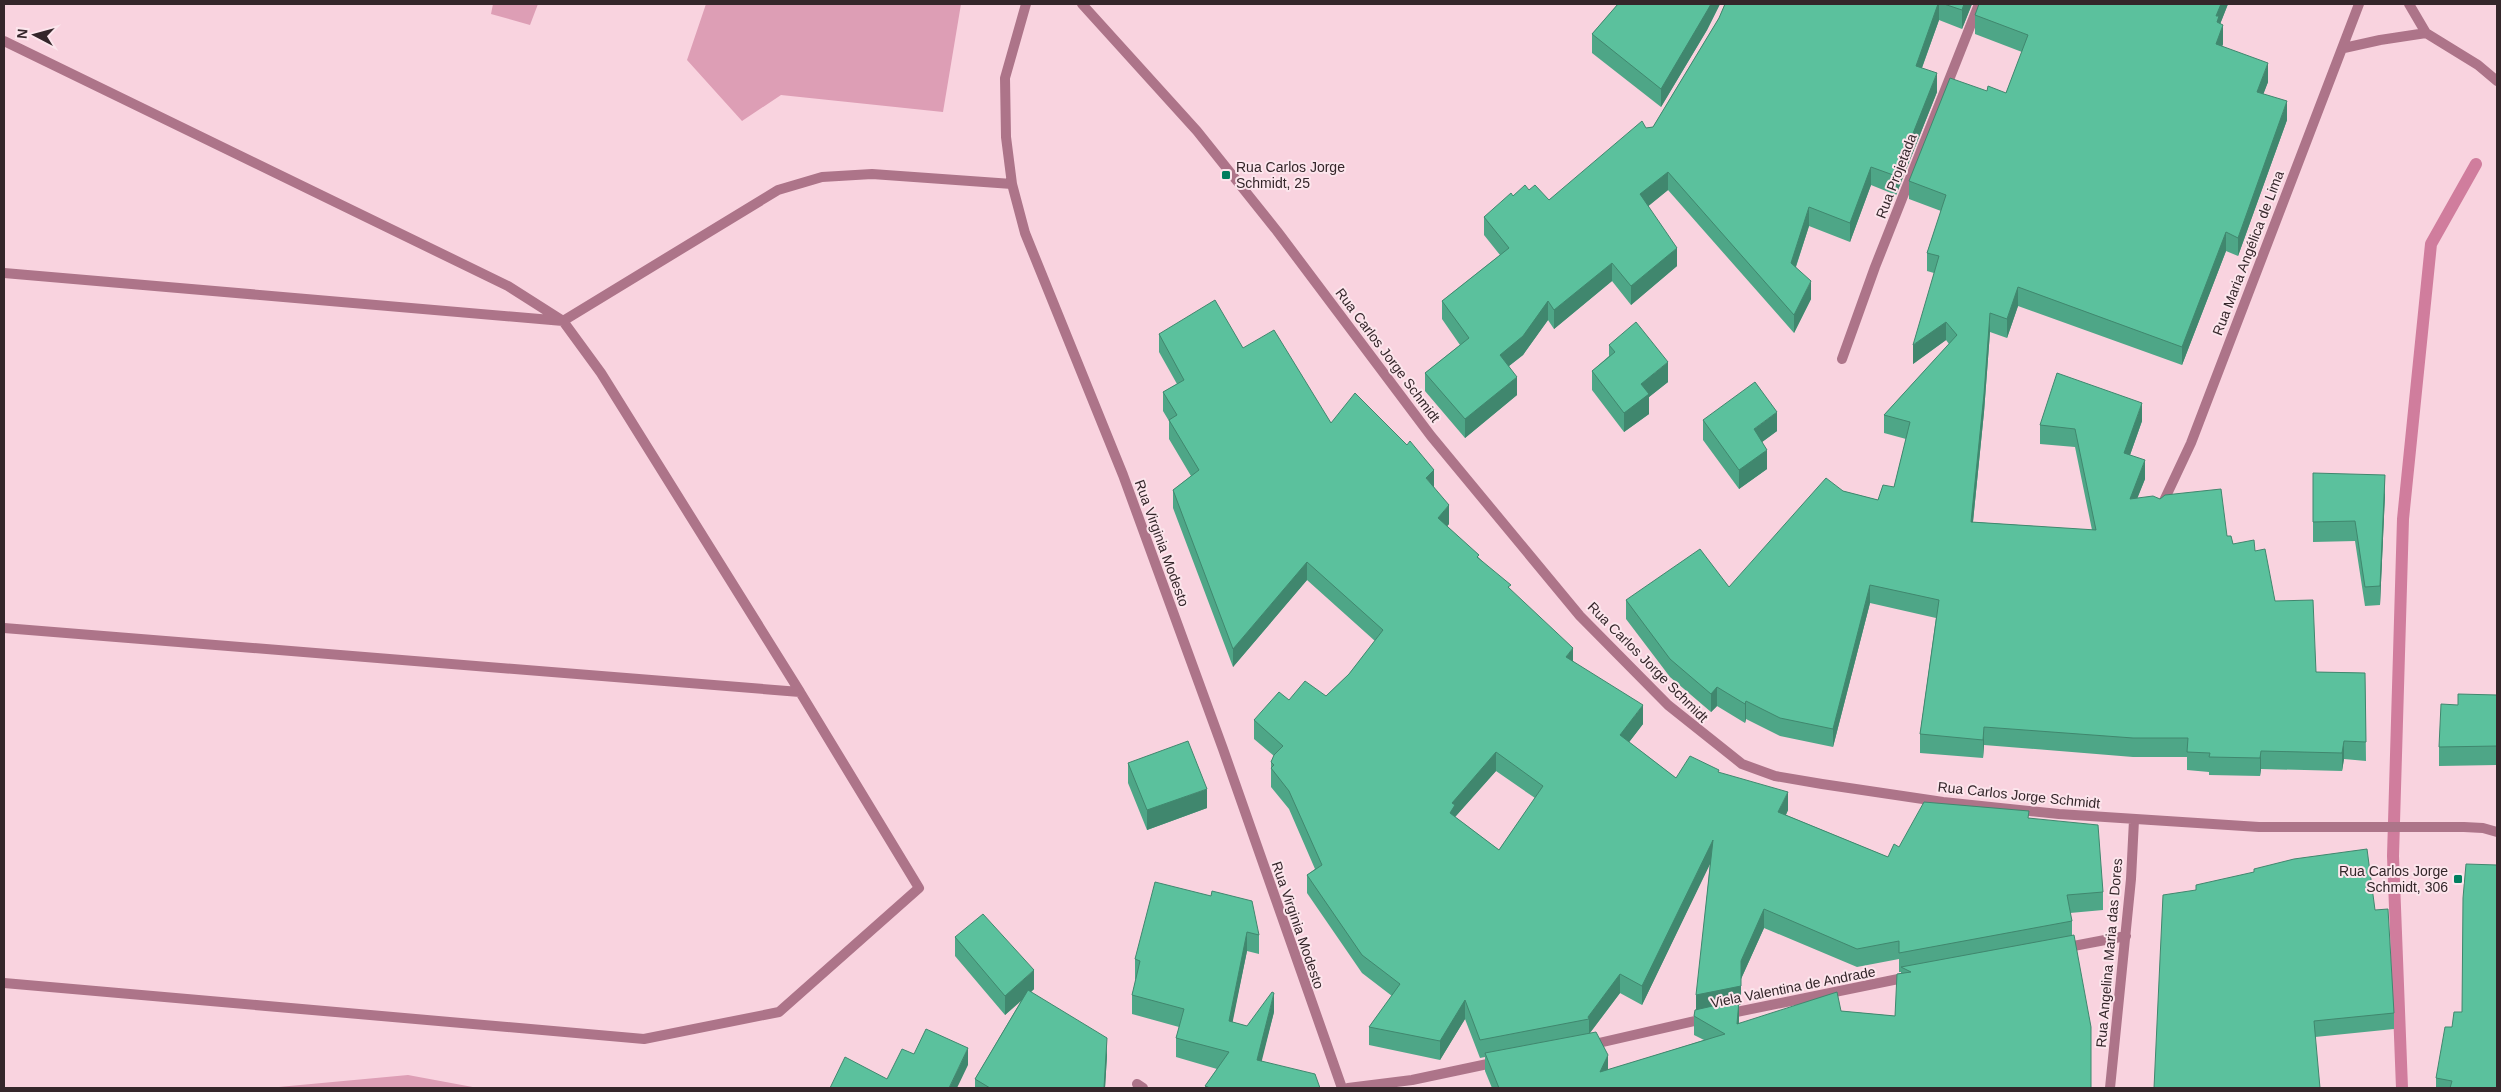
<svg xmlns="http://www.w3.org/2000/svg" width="2501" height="1092" font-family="Arial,sans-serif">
	<rect width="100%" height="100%" fill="#f9d3df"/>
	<!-- green -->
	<path fill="#dd9eb5" d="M 493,4 L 538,4 L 530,25 L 491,14 Z
		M 706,4 L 961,4 L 943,112 L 781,95 L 742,121 L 687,60 Z
		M 408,1075 L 478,1088 L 268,1088 Z"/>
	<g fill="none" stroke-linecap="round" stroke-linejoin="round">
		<!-- stream -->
		<path stroke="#d07d9d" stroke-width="12" d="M 2402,1088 L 2393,856 L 2403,519 L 2431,244 L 2476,164"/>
		<!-- service -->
		<path stroke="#ad7489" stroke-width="10" d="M 1137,1084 L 1143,1088"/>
		<!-- minor -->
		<path stroke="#ad7489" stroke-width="10" d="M 1026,4 L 1005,78 L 1006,137 L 1012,184 L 1025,233 L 1123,475 L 1223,749 L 1342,1088
			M 1082,4 L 1197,131 L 1277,231 L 1431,436 L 1580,616 L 1668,705 L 1742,764 L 1775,776 L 1822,784 L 1943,802 L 2059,814 L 2259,827 L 2464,827 L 2483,828 L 2497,832
			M 2409,4 L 2426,33 L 2478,65 L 2497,81
			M 4,41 L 508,286 L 563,321 L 601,373 L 800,692
			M 2344,48 L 2380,40 L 2426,33
			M 4,273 L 563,321 L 778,190 L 822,177 L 872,174 L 1012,184
			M 1842,359 L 1875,267 L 1979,4
			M 2161,507 L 2191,443 L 2359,4
			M 4,628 L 800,692 L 919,888 L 779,1012 L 644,1039 L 4,983
			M 2063,948 L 2126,936
			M 1727,1014 L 1908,977
			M 1590,1045 L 1708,1018
			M 1348,1088 L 1412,1080 L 1497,1062
			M 2110,1088 L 2131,879 L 2134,820"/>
	</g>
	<!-- wall -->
	<path fill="#4ea687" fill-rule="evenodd" d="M 1618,4 L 1720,4 L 1707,30 L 1661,107 L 1592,53 L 1592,34 Z
		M 1725,4 L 1972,4 L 1962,29 L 1939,20 L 1922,68 L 1937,92 L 1896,195 L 1871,185 L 1850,242 L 1809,226 L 1796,267 L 1811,299 L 1794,333 L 1668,190 L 1648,206 L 1677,266 L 1631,305 L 1612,281 L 1554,329 L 1548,320 L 1523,355 L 1509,366 L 1517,395 L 1465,438 L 1425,391 L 1425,373 L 1460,345 L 1442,319 L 1442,301 L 1500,255 L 1484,235 L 1484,217 L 1513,196 L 1529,190 L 1549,200 L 1646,128 L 1653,127 L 1719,18 Z
		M 1979,4 L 2228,4 L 2220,24 L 2223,44 L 2222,46 L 2268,82 L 2263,94 L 2287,120 L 2238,256 L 2226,251 L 2182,365 L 2018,306 L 2007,338 L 1990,332 L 1984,412 L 1973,522 L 2092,530 L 2075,447 L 2040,444 L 2040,425 L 2142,421 L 2130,455 L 2145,479 L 2137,498 L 2227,536 L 2233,544 L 2255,551 L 2275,601 L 2316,672 L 2365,673 L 2366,761 L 2344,759 L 2342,771 L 2261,769 L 2260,776 L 2209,775 L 2209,772 L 2187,770 L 2187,757 L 2133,757 L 1984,745 L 1983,758 L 1920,753 L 1920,734 L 1936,618 L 1870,603 L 1833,747 L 1780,736 L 1746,719 L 1745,723 L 1717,706 L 1711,712 L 1670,677 L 1626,619 L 1626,600 L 1729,587 L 1843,491 L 1878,500 L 1894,487 L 1906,439 L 1884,433 L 1884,415 L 1949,344 L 1946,340 L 1913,364 L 1934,273 L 1927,271 L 1927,253 L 1941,211 L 1909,199 L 1909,181 L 1987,91 L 2006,93 L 2022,52 L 1975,34 L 1975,15 Z
		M 1159,334 L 1243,348 L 1331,423 L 1434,487 L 1449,524 L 1447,526 L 1511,590 L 1573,661 L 1643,724 L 1629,742 L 1676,778 L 1719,773 L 1788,810 L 1786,815 L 1888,857 L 1899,847 L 2029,818 L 2103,892 L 2103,910 L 2070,913 L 2072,921 L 2072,935 L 2091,1088 L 1492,1088 L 1485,1071 L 1485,1057 L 1480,1058 L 1465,1019 L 1440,1060 L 1369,1045 L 1369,1027 L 1392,996 L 1362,973 L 1307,893 L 1307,875 L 1315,869 L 1289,809 L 1271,787 L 1271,762 L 1274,756 L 1254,739 L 1254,720 L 1289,700 L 1326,696 L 1349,674 L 1375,641 L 1307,580 L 1233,667 L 1173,508 L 1173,490 L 1191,476 L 1169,439 L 1169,421 L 1163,411 L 1163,392 L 1177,384 L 1159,352 ZM 1496,771 L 1535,798 L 1499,850 L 1455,817 ZM 1710,863 L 1696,1010 L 1694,1016 L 1694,1035 L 1704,1040 L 1608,1070 L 1590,1033 L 1620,993 L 1642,1005 ZM 1764,928 L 1857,967 L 1899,959 L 1899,972 L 1901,972 L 1901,974 L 1895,1016 L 1841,1011 L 1739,1023 L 1739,1005 L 1741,1004 L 1741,979 Z
		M 1609,345 L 1668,382 L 1649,397 L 1649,414 L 1624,432 L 1592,390 L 1592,371 L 1609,356 Z
		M 1703,420 L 1777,431 L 1762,442 L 1767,469 L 1739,489 L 1703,440 Z
		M 2313,473 L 2385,494 L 2380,605 L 2365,606 L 2355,541 L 2313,542 Z
		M 2497,695 L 2497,765 L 2439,766 L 2439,747 L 2458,705 Z
		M 1128,763 L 1207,808 L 1147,830 L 1128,783 Z
		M 2163,895 L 2375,910 L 2394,1013 L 2394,1029 L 2315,1037 Z
		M 1211,896 L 1259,935 L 1259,954 L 1247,951 L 1232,1022 L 1247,1026 L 1274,1012 L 1261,1061 L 1320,1088 L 1205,1088 L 1205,1086 L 1217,1069 L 1176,1057 L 1176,1038 L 1179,1027 L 1132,1014 L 1132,995 L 1136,979 L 1135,979 L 1135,959 Z
		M 955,937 L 1034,989 L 1031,992 L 1107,1055 L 1105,1088 L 975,1088 L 975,1079 L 1021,1001 L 1005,1015 L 955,956 Z
		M 2462,1012 L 2497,1088 L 2436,1088 L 2436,1078 L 2452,1027 Z"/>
	<!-- shaded-wall -->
	<path fill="#40876e" d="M 1711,4 L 1720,4 L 1707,30 L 1661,107 L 1661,89 Z
		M 1938,4 L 1939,4 L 1939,20 L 1916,84 L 1916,66 Z
		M 1964,4 L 1972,4 L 1962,29 L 1962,10 Z
		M 2221,4 L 2228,4 L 2217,32 L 2216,16 Z
		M 2223,25 L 2223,44 L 2216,62 L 2216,44 Z
		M 2268,63 L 2268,82 L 2257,111 L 2257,92 Z
		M 1937,73 L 1937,92 L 1896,195 L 1896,176 Z
		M 2287,101 L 2287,120 L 2238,256 L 2238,238 Z
		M 1871,167 L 1871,185 L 1850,242 L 1850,223 Z
		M 1668,172 L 1668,190 L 1640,213 L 1640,194 Z
		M 1809,207 L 1809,226 L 1791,281 L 1791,263 Z
		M 2226,232 L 2226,251 L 2182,365 L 2182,347 Z
		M 1677,248 L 1677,266 L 1631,305 L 1631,286 Z
		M 1612,263 L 1612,281 L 1554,329 L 1554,310 Z
		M 1811,281 L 1811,299 L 1794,333 L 1794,315 Z
		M 2018,287 L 2018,306 L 2007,338 L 2007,319 Z
		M 1548,301 L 1548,320 L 1523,355 L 1500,373 L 1500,355 Z
		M 1990,313 L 1990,332 L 1984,412 L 1971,541 L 1971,522 Z
		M 1946,322 L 1946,340 L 1913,364 L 1913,345 Z
		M 1668,362 L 1668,382 L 1649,397 L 1649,414 L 1624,432 L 1624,413 L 1641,384 Z
		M 1517,377 L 1517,395 L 1465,438 L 1465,419 Z
		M 2142,403 L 2142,421 L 2124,472 L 2124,453 Z
		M 1777,412 L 1777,431 L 1754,448 L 1754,429 Z
		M 1767,450 L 1767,469 L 1739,489 L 1739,470 Z
		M 2145,460 L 2145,479 L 2130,517 L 2130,499 Z
		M 1434,470 L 1434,488 L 1426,478 Z
		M 2385,475 L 2385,494 L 2380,605 L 2380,586 Z
		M 1449,505 L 1449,524 L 1438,537 L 1438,518 Z
		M 1307,562 L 1307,580 L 1233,667 L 1233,649 Z
		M 1870,585 L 1870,603 L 1833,747 L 1833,729 Z
		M 1573,648 L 1573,666 L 1566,657 Z
		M 1717,687 L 1717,706 L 1711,712 L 1711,694 Z
		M 1746,701 L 1746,719 L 1745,723 L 1745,704 Z
		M 1643,705 L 1643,724 L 1620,754 L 1620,735 Z
		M 1984,727 L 1984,745 L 1983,758 L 1983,740 Z
		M 2344,741 L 2344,759 L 2342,771 L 2342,753 Z
		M 2261,751 L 2261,769 L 2260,776 L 2260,758 Z
		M 1496,752 L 1496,771 L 1455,817 L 1450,813 L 1452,803 Z
		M 1207,789 L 1207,808 L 1147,830 L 1147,810 Z
		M 1788,792 L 1788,810 L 1778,831 L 1778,812 Z
		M 1713,840 L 1713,858 L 1642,1005 L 1642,986 Z
		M 1764,909 L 1764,928 L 1741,979 L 1741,1004 L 1739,1005 L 1739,1019 L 1737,1042 L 1696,1014 L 1696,995 L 1741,961 Z
		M 1247,932 L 1247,951 L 1229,1040 L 1229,1021 Z
		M 1034,970 L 1034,989 L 1005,1015 L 1005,996 Z
		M 1620,974 L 1620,993 L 1589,1034 L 1589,1019 L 1588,1017 Z
		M 1274,993 L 1274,1012 L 1257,1080 L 1257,1060 Z
		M 1465,1000 L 1465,1019 L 1440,1060 L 1440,1041 Z
		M 1107,1038 L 1107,1055 L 1105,1088 L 1104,1088 Z
		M 968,1048 L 968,1065 L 957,1088 L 949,1088 Z
		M 1608,1055 L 1608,1073 L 1600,1072 Z"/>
	<!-- building -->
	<path fill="#5bc19d" stroke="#40876e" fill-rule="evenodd" d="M 1618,4 L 1711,4 L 1707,11 L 1661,89 L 1592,34 Z
		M 1725,4 L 1938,4 L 1916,66 L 1937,73 L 1896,176 L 1871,167 L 1850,223 L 1809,207 L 1791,263 L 1811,281 L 1794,315 L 1668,172 L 1640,194 L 1677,248 L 1631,286 L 1612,263 L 1554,310 L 1548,301 L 1523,336 L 1500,355 L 1517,377 L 1465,419 L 1425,373 L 1469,338 L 1442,301 L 1509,248 L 1484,217 L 1511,193 L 1513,196 L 1525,185 L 1529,190 L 1535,185 L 1549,200 L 1642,121 L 1646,128 L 1653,127 L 1719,18 Z
		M 1944,4 L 1964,4 L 1962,10 Z
		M 1979,4 L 2221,4 L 2216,16 L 2219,16 L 2217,22 L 2223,25 L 2216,44 L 2268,63 L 2257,92 L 2287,101 L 2238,238 L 2226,232 L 2182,347 L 2018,287 L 2007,319 L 1990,313 L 1984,394 L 1971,522 L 2096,530 L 2075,429 L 2040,425 L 2057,373 L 2142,403 L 2124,453 L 2145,460 L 2130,499 L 2153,496 L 2160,499 L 2165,495 L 2221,489 L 2227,536 L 2231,536 L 2233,544 L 2254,540 L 2255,551 L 2265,549 L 2275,601 L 2313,600 L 2316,672 L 2365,673 L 2366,742 L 2344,741 L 2342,753 L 2261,751 L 2260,758 L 2209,757 L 2210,753 L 2187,752 L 2188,738 L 2133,738 L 1984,727 L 1983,740 L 1920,734 L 1939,600 L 1870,585 L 1833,729 L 1780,718 L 1746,701 L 1745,704 L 1717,687 L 1711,694 L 1670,659 L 1626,600 L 1700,549 L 1729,587 L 1826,478 L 1843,491 L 1878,500 L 1883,485 L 1894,487 L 1910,422 L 1884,415 L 1957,335 L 1946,322 L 1913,345 L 1939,256 L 1927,253 L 1946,195 L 1909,181 L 1950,78 L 1987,91 L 1988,86 L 2006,93 L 2028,35 L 1975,15 Z
		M 1215,300 L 1243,348 L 1274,330 L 1331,423 L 1355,393 L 1407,445 L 1410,441 L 1434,470 L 1426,478 L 1449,505 L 1438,518 L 1479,555 L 1477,557 L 1511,585 L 1508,587 L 1573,648 L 1566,657 L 1643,705 L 1620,735 L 1676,778 L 1690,756 L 1719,770 L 1718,772 L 1788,792 L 1778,812 L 1888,857 L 1894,844 L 1899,847 L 1924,802 L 2029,811 L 2028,818 L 2098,825 L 2103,892 L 2067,895 L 2072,921 L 1899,953 L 1899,941 L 1857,949 L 1764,909 L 1741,961 L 1741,986 L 1696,995 L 1713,840 L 1642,986 L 1620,974 L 1588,1017 L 1589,1019 L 1480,1040 L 1465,1000 L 1440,1041 L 1369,1027 L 1400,984 L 1362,955 L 1307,875 L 1322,865 L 1289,791 L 1271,768 L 1274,765 L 1271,762 L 1274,755 L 1283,746 L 1254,720 L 1279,692 L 1289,700 L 1305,681 L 1326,696 L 1349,674 L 1383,630 L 1307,562 L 1233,649 L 1173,490 L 1199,470 L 1169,420 L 1177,415 L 1163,392 L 1184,380 L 1159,334 ZM 1496,752 L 1543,786 L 1499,850 L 1450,813 L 1455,805 L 1452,803 Z
		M 1636,322 L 1668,362 L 1641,384 L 1649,394 L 1624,413 L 1592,371 L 1615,352 L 1609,345 Z
		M 1755,382 L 1777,412 L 1754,429 L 1767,450 L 1739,470 L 1703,420 Z
		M 2313,473 L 2385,475 L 2380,586 L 2365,587 L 2355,521 L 2313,522 Z
		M 2458,694 L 2497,695 L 2497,746 L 2439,747 L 2441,704 L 2458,705 Z
		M 1188,741 L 1207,789 L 1147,810 L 1128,763 Z
		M 2367,849 L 2375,910 L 2388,909 L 2394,1013 L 2314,1021 L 2320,1088 L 2154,1088 L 2163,895 L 2196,890 L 2196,885 L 2254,872 L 2254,869 L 2294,859 Z
		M 2466,864 L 2497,865 L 2497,1088 L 2450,1088 L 2452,1081 L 2436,1078 L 2445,1027 L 2452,1027 L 2454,1012 L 2462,1012 L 2463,898 Z
		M 1155,882 L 1211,896 L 1212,891 L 1252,901 L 1259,935 L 1247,932 L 1229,1021 L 1247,1026 L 1272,992 L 1274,993 L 1257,1060 L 1315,1074 L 1320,1088 L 1210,1088 L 1205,1086 L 1229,1052 L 1176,1038 L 1184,1009 L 1132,995 L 1140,961 L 1135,959 Z
		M 983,914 L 1034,970 L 1005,996 L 955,937 Z
		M 2074,935 L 2091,1027 L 2091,1088 L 1499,1088 L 1485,1053 L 1596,1032 L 1608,1055 L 1600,1072 L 1725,1034 L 1694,1016 L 1695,1010 L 1739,1000 L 1737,1024 L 1837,992 L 1841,1011 L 1895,1016 L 1897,974 L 1911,972 L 1901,967 Z
		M 1028,990 L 1107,1038 L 1104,1088 L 990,1088 L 975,1079 Z
		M 926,1029 L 968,1048 L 949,1088 L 830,1088 L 845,1057 L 887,1079 L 902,1049 L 914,1054 Z"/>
	<!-- markers -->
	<g fill="#007f5f" stroke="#fce5ec" stroke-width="2">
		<rect x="1221" y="170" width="10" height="10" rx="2.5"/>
		<rect x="2453" y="874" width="10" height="10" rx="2.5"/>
	</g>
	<g text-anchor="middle" stroke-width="4" stroke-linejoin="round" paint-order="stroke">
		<!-- poi labels -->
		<g font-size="14" fill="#34262a" stroke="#fce5ec" text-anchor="start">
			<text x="1236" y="172">Rua Carlos Jorge<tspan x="1236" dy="16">Schmidt, 25</tspan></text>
			<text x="2448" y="876" text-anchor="end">Rua Carlos Jorge<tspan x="2448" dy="16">Schmidt, 306</tspan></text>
		</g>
		<!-- street labels -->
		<g font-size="14" fill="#34262a" stroke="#fce5ec">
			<text transform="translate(1896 176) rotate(-69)" y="5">Rua Projetada</text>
			<text transform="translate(2248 253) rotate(-69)" y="5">Rua Maria Angélica de Lima</text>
			<text transform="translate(1388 355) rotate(53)" y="5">Rua Carlos Jorge Schmidt</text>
			<text transform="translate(1162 543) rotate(70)" y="5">Rua Virginia Modesto</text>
			<text transform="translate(1648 662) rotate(45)" y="5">Rua Carlos Jorge Schmidt</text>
			<text transform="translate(2019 795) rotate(6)" y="5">Rua Carlos Jorge Schmidt</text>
			<text transform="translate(1298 925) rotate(71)" y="5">Rua Virginia Modesto</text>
			<text transform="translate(2109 953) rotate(-85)" y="5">Rua Angelina Maria das Dores</text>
			<text transform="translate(1793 987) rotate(-11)" y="5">Viela Valentina de Andrade</text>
		</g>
	</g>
	<!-- border -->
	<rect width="2501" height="1092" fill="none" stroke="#34262a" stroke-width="10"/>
	<!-- north arrow -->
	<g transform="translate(35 35) rotate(276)" stroke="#fce5ec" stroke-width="4" paint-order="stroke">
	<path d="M0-4L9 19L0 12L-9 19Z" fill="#34262a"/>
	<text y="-8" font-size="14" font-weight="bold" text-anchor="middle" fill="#34262a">N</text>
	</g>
</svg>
